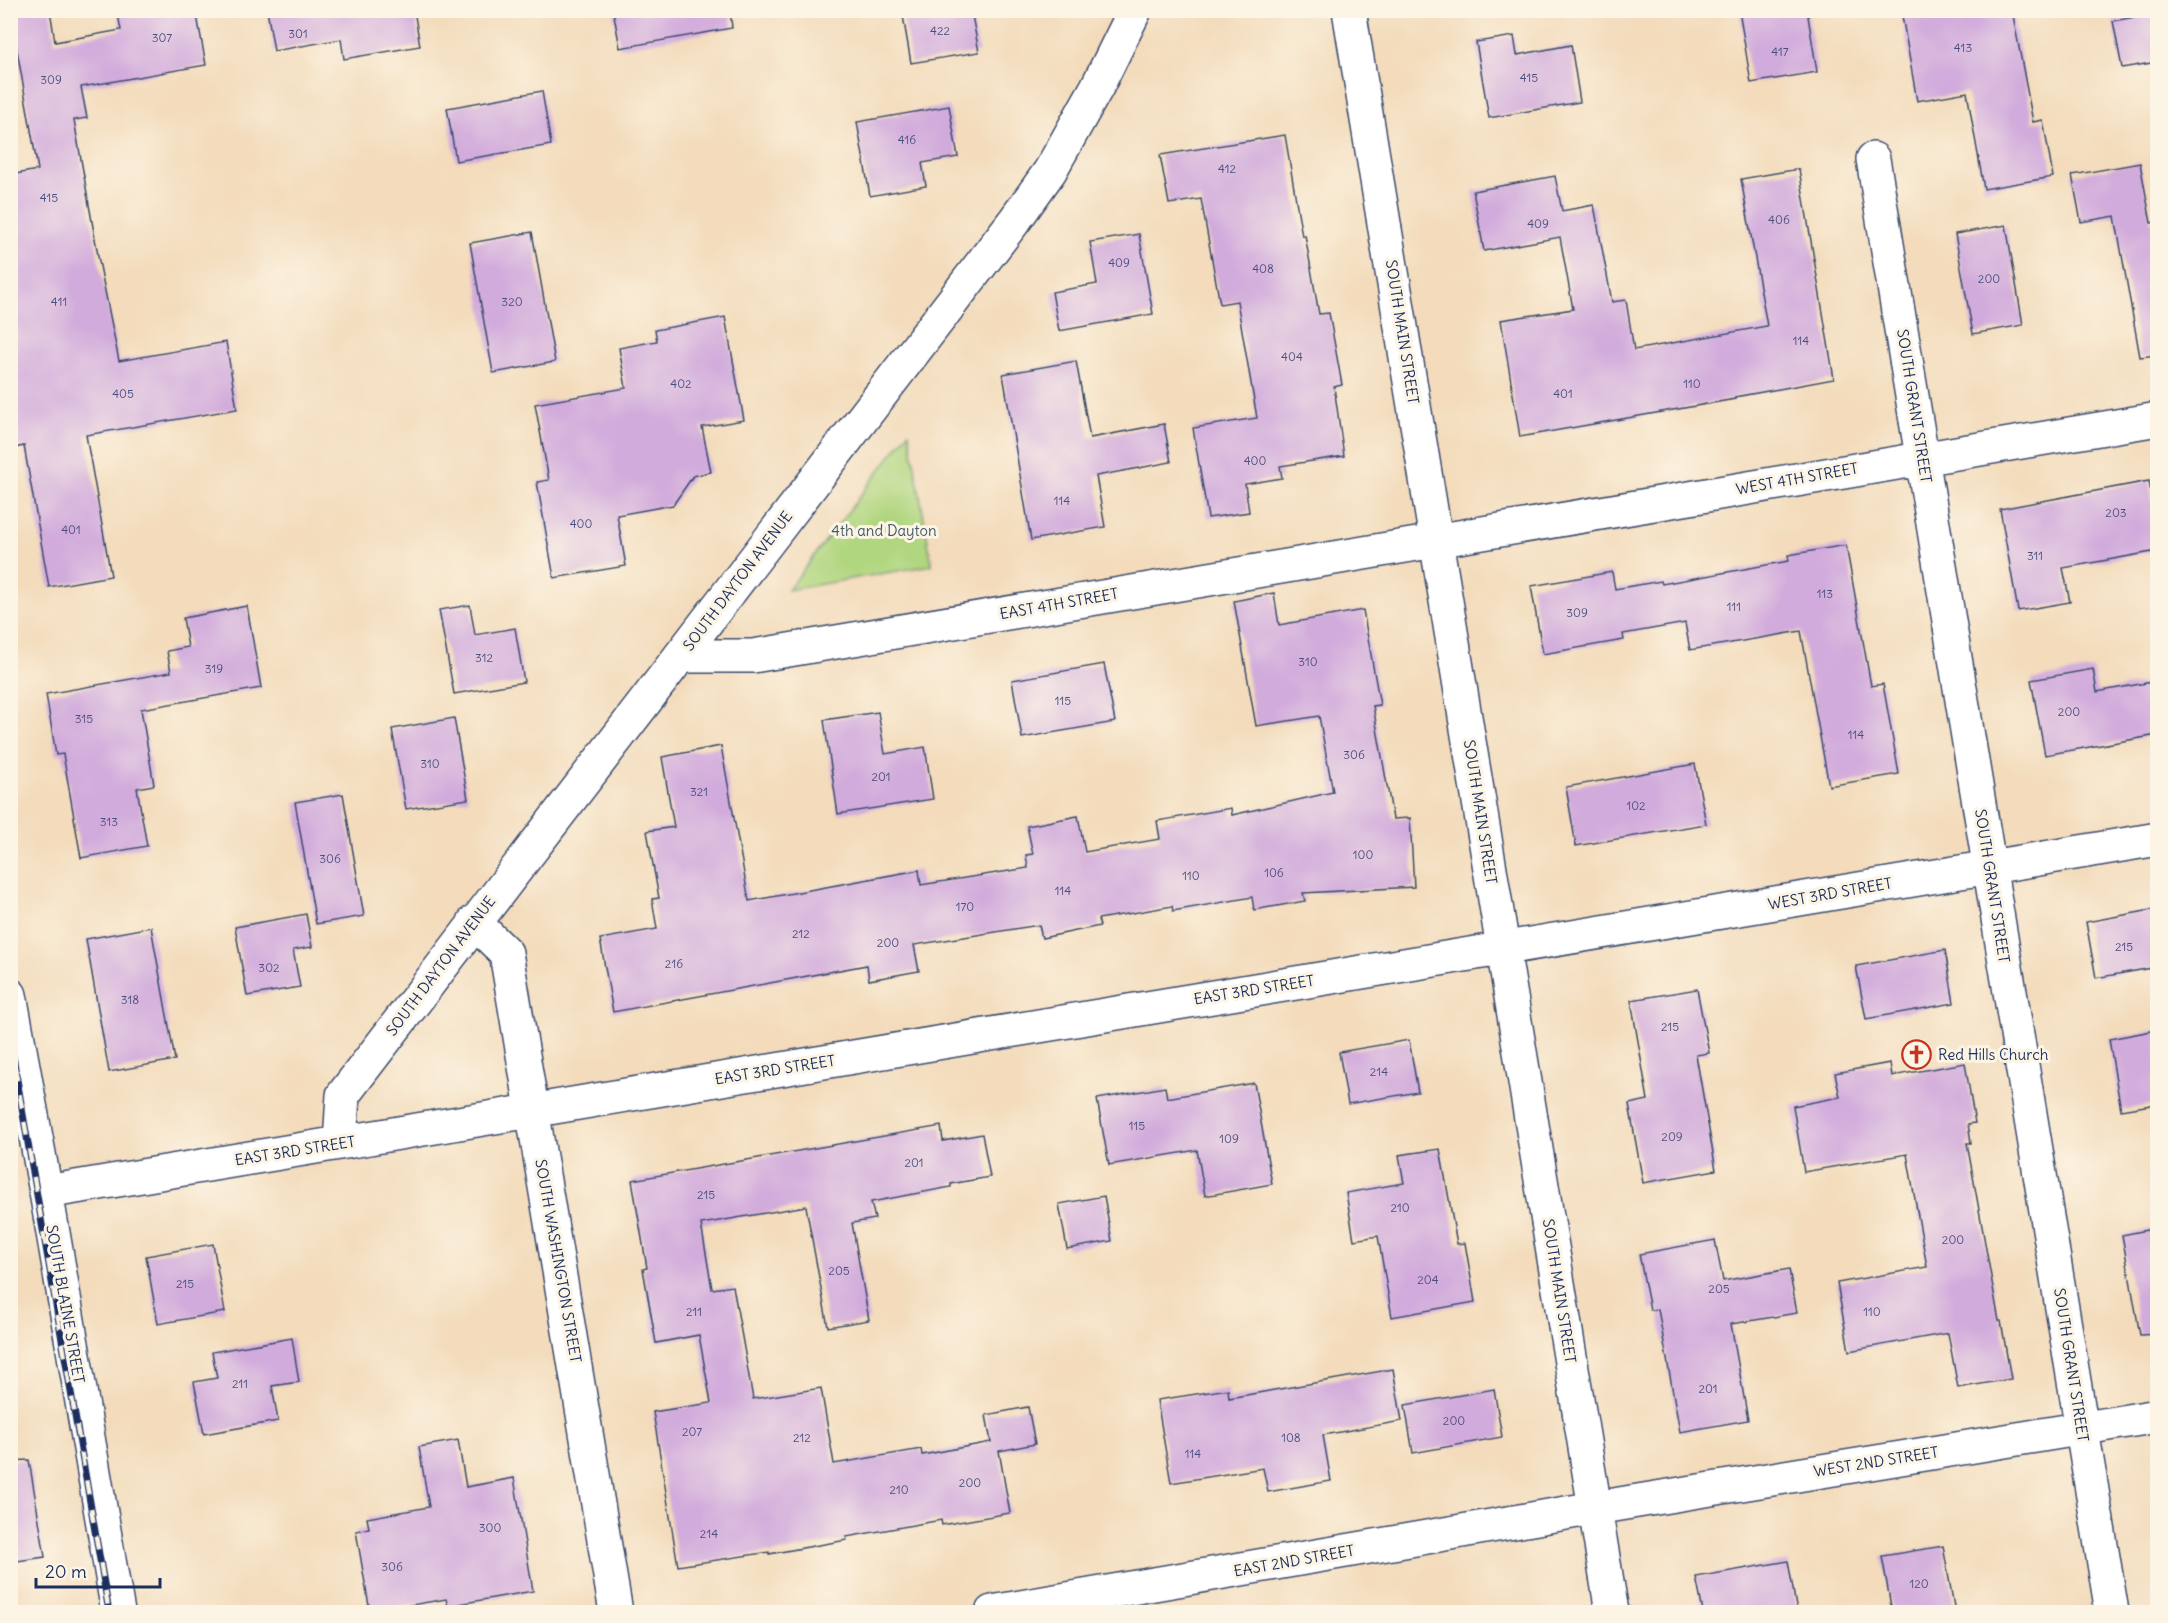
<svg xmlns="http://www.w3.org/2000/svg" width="2168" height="1623" font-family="Delius,sans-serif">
	<rect width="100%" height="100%" fill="#fcf5e5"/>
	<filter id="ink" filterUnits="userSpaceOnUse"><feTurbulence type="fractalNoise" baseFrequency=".0167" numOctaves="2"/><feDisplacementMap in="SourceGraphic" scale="12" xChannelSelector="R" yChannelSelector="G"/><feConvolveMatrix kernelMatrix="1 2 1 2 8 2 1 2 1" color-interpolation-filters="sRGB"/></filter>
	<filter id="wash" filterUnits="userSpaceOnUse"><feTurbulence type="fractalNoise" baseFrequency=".008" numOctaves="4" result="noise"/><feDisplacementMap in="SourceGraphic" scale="24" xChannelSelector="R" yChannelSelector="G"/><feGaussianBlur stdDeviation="1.35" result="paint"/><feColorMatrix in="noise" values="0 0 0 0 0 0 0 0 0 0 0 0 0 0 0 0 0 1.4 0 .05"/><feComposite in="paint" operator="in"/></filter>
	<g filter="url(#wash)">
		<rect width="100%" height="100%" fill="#f3dbbb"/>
		<!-- green -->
		<path fill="#b0d67f" stroke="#66826e" stroke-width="1.5" d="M 909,432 L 932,565 L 788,590 Z"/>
		<g id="blocks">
			<!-- building -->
			<path fill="#d1abdc" d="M 10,10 L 50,10 L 55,42 L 121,30 L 117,10 L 196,10 L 206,65 L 81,87 L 87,118 L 74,120 L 99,261 L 119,361 L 226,342 L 237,409 L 86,435 L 111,576 L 49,587 L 24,446 L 14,448 L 10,428 L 10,175 L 38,170 Z
				M 267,10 L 414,10 L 420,46 L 344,59 L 341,39 L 274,51 Z
				M 613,10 L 730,10 L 732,28 L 620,48 Z
				M 902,10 L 971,10 L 979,52 L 911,63 Z
				M 1739,10 L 1807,10 L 1817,72 L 1751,83 Z
				M 1901,10 L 2012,10 L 2033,122 L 2043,120 L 2053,177 L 1984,189 L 1967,92 L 1917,101 Z
				M 2157,13 L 2157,62 L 2122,68 L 2113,21 Z
				M 1514,36 L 1517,55 L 1571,45 L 1580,102 L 1489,118 L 1476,42 Z
				M 542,91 L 551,145 L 456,161 L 447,108 Z
				M 949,106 L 958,157 L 922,163 L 926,186 L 870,196 L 857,122 Z
				M 1285,135 L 1302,236 L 1305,235 L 1319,314 L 1329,313 L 1342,385 L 1334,387 L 1344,456 L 1280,466 L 1282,478 L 1245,484 L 1249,512 L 1208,518 L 1193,428 L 1257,418 L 1237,301 L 1220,304 L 1201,199 L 1169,204 L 1160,155 Z
				M 2140,163 L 2151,223 L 2157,222 L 2157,355 L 2140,357 L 2115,216 L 2081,222 L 2072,175 Z
				M 1799,169 L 1834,379 L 1735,397 L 1735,399 L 1520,437 L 1501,320 L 1573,309 L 1560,237 L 1484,251 L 1473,191 L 1555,176 L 1562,211 L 1594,205 L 1612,302 L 1626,300 L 1634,350 L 1767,326 L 1741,179 Z
				M 2006,225 L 2023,325 L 1973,334 L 1955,234 Z
				M 532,232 L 555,362 L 493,373 L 470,243 Z
				M 1139,234 L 1153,314 L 1059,331 L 1052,292 L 1097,284 L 1090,242 Z
				M 725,317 L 744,420 L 702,427 L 711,472 L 693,476 L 673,505 L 617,515 L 626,566 L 554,578 L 537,482 L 549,480 L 535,404 L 626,388 L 619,348 L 657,341 L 655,330 Z
				M 1076,361 L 1090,438 L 1164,424 L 1171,462 L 1096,476 L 1105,527 L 1031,540 L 1003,374 Z
				M 2149,481 L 2157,532 L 2157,551 L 2063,568 L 2070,602 L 2018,611 L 2000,509 Z
				M 1846,545 L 1871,686 L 1883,684 L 1899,774 L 1829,786 L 1801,631 L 1690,650 L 1685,623 L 1623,634 L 1624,640 L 1543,654 L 1531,586 L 1612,572 L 1615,589 L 1661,581 L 1662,584 L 1789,561 L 1788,555 Z
				M 1274,593 L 1279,625 L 1363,610 L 1380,705 L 1373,706 L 1393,819 L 1410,818 L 1414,887 L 1303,893 L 1305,901 L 1254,910 L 1252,897 L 1173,911 L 1172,906 L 1098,919 L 1100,926 L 1042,938 L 1039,925 L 914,945 L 919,971 L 869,980 L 867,965 L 613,1012 L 600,939 L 657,929 L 652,899 L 659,898 L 647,831 L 674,827 L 662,757 L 721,746 L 749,901 L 919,870 L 921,885 L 1028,868 L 1026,855 L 1033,854 L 1027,826 L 1078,816 L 1085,852 L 1160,839 L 1157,821 L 1231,808 L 1232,815 L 1333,792 L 1319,716 L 1256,726 L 1234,601 Z
				M 470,605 L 475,635 L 515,628 L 524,682 L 454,694 L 439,610 Z
				M 247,606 L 261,688 L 141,709 L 154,785 L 137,788 L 147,846 L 81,858 L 63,754 L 56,755 L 46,694 L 171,672 L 167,651 L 188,647 L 183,618 Z
				M 1104,664 L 1115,722 L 1022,738 L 1012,680 Z
				M 2093,669 L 2097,692 L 2157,681 L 2157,735 L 2045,755 L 2031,680 Z
				M 878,712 L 885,754 L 925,747 L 933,799 L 838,814 L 824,720 Z
				M 454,718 L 468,799 L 406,809 L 392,729 Z
				M 1695,764 L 1706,824 L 1576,846 L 1566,787 Z
				M 343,794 L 364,916 L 316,924 L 295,802 Z
				M 2157,909 L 2157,967 L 2096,978 L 2086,922 Z
				M 306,914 L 312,947 L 293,950 L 300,987 L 247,996 L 235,927 Z
				M 151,927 L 175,1060 L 109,1072 L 86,939 Z
				M 1945,950 L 1954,1003 L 1866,1019 L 1856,966 Z
				M 1697,989 L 1709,1053 L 1696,1055 L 1716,1170 L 1643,1183 L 1629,1104 L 1648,1100 L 1631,1000 Z
				M 2157,1030 L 2157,1104 L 2121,1110 L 2109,1039 Z
				M 1409,1040 L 1418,1092 L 1348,1104 L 1339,1052 Z
				M 1890,1063 L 1892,1076 L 1965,1063 L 1975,1123 L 1968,1124 L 1971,1143 L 1967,1143 L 1999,1321 L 2001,1321 L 2011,1379 L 1958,1388 L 1948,1333 L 1849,1351 L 1837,1283 L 1927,1267 L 1907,1154 L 1804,1172 L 1793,1106 L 1840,1097 L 1835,1073 Z
				M 1254,1083 L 1272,1184 L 1205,1196 L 1197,1150 L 1109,1165 L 1097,1099 L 1165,1087 L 1167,1098 Z
				M 941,1126 L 943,1141 L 982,1134 L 990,1177 L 951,1184 L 951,1187 L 871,1202 L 875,1219 L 852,1223 L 869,1320 L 828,1327 L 806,1206 L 701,1224 L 712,1289 L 733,1286 L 753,1399 L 821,1388 L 834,1464 L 921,1449 L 922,1455 L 991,1442 L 986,1415 L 1028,1407 L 1035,1444 L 999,1451 L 1010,1513 L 942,1525 L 941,1520 L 846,1537 L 847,1540 L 769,1554 L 769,1552 L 678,1566 L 653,1412 L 711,1403 L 699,1335 L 656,1343 L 643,1269 L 647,1268 L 632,1180 Z
				M 1440,1149 L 1457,1244 L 1465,1243 L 1475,1302 L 1392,1317 L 1378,1236 L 1354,1240 L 1346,1193 L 1404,1183 L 1399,1155 Z
				M 1104,1196 L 1112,1241 L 1067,1249 L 1059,1204 Z
				M 2157,1228 L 2157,1334 L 2140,1335 L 2122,1235 Z
				M 1715,1240 L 1723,1281 L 1789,1269 L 1797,1313 L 1731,1324 L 1748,1420 L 1680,1432 L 1658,1309 L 1650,1310 L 1639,1254 Z
				M 213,1244 L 225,1312 L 158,1324 L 146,1256 Z
				M 292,1338 L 299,1382 L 272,1386 L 278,1421 L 204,1434 L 194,1382 L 217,1378 L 212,1352 Z
				M 1393,1369 L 1402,1421 L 1323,1435 L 1331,1481 L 1268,1492 L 1263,1468 L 1171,1483 L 1157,1400 L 1228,1389 L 1229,1398 Z
				M 1494,1389 L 1502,1437 L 1413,1453 L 1405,1405 Z
				M 458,1440 L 466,1487 L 514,1478 L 533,1591 L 448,1606 L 446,1599 L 370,1612 L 356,1531 L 369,1528 L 367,1518 L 429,1507 L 419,1447 Z
				M 29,1460 L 45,1557 L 10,1562 L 10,1461 Z
				M 1943,1546 L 1955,1612 L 1892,1612 L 1882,1556 Z
				M 1788,1561 L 1797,1612 L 1703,1612 L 1696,1577 Z"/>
		</g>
	</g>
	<g filter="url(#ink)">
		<use href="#blocks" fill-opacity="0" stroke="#3b496c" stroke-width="1.5"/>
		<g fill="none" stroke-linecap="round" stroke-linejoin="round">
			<defs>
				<path id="minor" d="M 1349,10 L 1612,1612
					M 1873,159 L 2112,1612
					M 680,656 L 753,656 L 2158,419
					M 474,922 L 506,953 L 616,1612
					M 10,995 L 46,1192 L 118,1612
					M 340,1143 L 343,1095 L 1015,220 L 1050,171 L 1097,87 L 1135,10
					M 46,1192 L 2158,839
					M 992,1612 L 1595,1508 L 2158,1416"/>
			</defs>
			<!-- minor casing -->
			<use href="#minor" stroke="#3b496c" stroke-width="36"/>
			<!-- minor -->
			<use href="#minor" stroke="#fff" stroke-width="33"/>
			<defs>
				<path id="rail" d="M 10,1039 L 109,1612"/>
			</defs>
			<!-- rail casing -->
			<use href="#rail" stroke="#1b2f5e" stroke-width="7"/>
			<!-- rail -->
			<use href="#rail" stroke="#fcf5e5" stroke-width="4.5" stroke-dasharray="14" stroke-linecap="butt"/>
		</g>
	</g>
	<!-- icons -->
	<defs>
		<symbol id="church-ring" viewBox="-11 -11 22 22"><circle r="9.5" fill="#fcf5e5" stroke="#c8321e" stroke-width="1.5"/><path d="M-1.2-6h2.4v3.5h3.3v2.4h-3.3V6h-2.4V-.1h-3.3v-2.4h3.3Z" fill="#c8321e"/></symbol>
	</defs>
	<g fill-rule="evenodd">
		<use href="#church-ring" x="1900" y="1038" width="33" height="33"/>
	</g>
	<g text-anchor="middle" stroke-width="6" stroke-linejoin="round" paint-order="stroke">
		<!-- number labels -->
		<g font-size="12" fill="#484e7e">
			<text x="940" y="35">422</text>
			<text x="298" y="38">301</text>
			<text x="162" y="42">307</text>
			<text x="1963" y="52">413</text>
			<text x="1780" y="56">417</text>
			<text x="1529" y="82">415</text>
			<text x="51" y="84">309</text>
			<text x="907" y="144">416</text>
			<text x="1227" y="173">412</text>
			<text x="49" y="202">415</text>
			<text x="1779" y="224">406</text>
			<text x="1538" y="228">409</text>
			<text x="1119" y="267">409</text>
			<text x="1263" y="273">408</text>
			<text x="1989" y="283">200</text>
			<text x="59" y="306">411</text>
			<text x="512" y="306">320</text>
			<text x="1801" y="345">114</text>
			<text x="1292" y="361">404</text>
			<text x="681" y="388">402</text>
			<text x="1692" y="388">110</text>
			<text x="123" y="398">405</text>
			<text x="1563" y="398">401</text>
			<text x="1255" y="465">400</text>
			<text x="1062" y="505">114</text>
			<text x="2116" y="517">203</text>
			<text x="581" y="528">400</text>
			<text x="71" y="534">401</text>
			<text x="2035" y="560">311</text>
			<text x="1825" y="598">113</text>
			<text x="1734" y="611">111</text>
			<text x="1577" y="617">309</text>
			<text x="484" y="662">312</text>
			<text x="1308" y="666">310</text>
			<text x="214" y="673">319</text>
			<text x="1063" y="705">115</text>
			<text x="2069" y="716">200</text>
			<text x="84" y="723">315</text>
			<text x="1856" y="739">114</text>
			<text x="1354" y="759">306</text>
			<text x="430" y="768">310</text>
			<text x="881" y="781">201</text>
			<text x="699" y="796">321</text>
			<text x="1636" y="810">102</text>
			<text x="109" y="826">313</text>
			<text x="1363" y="859">100</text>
			<text x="330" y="863">306</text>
			<text x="1274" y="877">106</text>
			<text x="1191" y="880">110</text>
			<text x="1063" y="895">114</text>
			<text x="965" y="911">170</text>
			<text x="801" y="938">212</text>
			<text x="888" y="947">200</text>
			<text x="2124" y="951">215</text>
			<text x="674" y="968">216</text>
			<text x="269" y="972">302</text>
			<text x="130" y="1004">318</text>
			<text x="1670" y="1031">215</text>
			<text x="1379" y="1076">214</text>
			<text x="1137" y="1130">115</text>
			<text x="1672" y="1141">209</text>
			<text x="1229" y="1143">109</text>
			<text x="914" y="1167">201</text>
			<text x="706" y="1199">215</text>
			<text x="1400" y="1212">210</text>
			<text x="1953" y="1244">200</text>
			<text x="839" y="1275">205</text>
			<text x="1428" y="1284">204</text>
			<text x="185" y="1288">215</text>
			<text x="1719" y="1293">205</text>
			<text x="694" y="1316">211</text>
			<text x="1872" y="1316">110</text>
			<text x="240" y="1388">211</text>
			<text x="1708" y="1393">201</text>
			<text x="1454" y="1425">200</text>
			<text x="692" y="1436">207</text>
			<text x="802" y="1442">212</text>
			<text x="1291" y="1442">108</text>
			<text x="1193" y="1458">114</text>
			<text x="970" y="1487">200</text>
			<text x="899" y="1494">210</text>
			<text x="490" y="1532">300</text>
			<text x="709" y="1538">214</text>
			<text x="392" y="1571">306</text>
			<text x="1919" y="1588">120</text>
		</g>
		<!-- street labels -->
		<g font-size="15" fill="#1b2f5e" stroke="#fcf5e5">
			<text transform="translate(1402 332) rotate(81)" y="5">SOUTH MAIN STREET</text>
			<text transform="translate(1914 406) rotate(81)" y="5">SOUTH GRANT STREET</text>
			<text transform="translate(1797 479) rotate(-10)" y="5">WEST 4TH STREET</text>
			<text transform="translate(738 581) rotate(-53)" y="5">SOUTH DAYTON AVENUE</text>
			<text transform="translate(1059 604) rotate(-10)" y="5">EAST 4TH STREET</text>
			<text transform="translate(1480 812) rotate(81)" y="5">SOUTH MAIN STREET</text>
			<text transform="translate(1992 886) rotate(81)" y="5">SOUTH GRANT STREET</text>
			<text transform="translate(1830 894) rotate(-10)" y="5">WEST 3RD STREET</text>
			<text transform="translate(441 966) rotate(-53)" y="5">SOUTH DAYTON AVENUE</text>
			<text transform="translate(1254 990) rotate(-9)" y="5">EAST 3RD STREET</text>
			<text transform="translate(775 1070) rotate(-9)" y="5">EAST 3RD STREET</text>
			<text transform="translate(295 1151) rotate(-9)" y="5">EAST 3RD STREET</text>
			<text transform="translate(558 1261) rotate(80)" y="5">SOUTH WASHINGTON STREET</text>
			<text transform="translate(1559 1291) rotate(81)" y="5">SOUTH MAIN STREET</text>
			<text transform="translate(65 1304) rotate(80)" y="5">SOUTH BLAINE STREET</text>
			<text transform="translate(2071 1365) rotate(81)" y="5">SOUTH GRANT STREET</text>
			<text transform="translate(1876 1462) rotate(-9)" y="5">WEST 2ND STREET</text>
			<text transform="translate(1294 1561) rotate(-10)" y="5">EAST 2ND STREET</text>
		</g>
		<!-- park labels -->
		<g font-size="15" fill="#405966" stroke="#fcf5e5">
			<text x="884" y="536">4th and Dayton</text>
		</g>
		<!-- poi labels -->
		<g font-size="15" fill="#1b2f5e" stroke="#fcf5e5" text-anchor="start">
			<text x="1938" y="1060">Red Hills Church</text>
		</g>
	</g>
	<!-- margin -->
	<rect width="2168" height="1623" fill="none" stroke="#fcf5e5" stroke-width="36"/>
	<!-- scale -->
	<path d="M36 1578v9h124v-9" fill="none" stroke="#1b2f5e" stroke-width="3"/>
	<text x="45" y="1578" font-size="18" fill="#1b2f5e" stroke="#fcf5e5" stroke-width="4.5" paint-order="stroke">20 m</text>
</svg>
